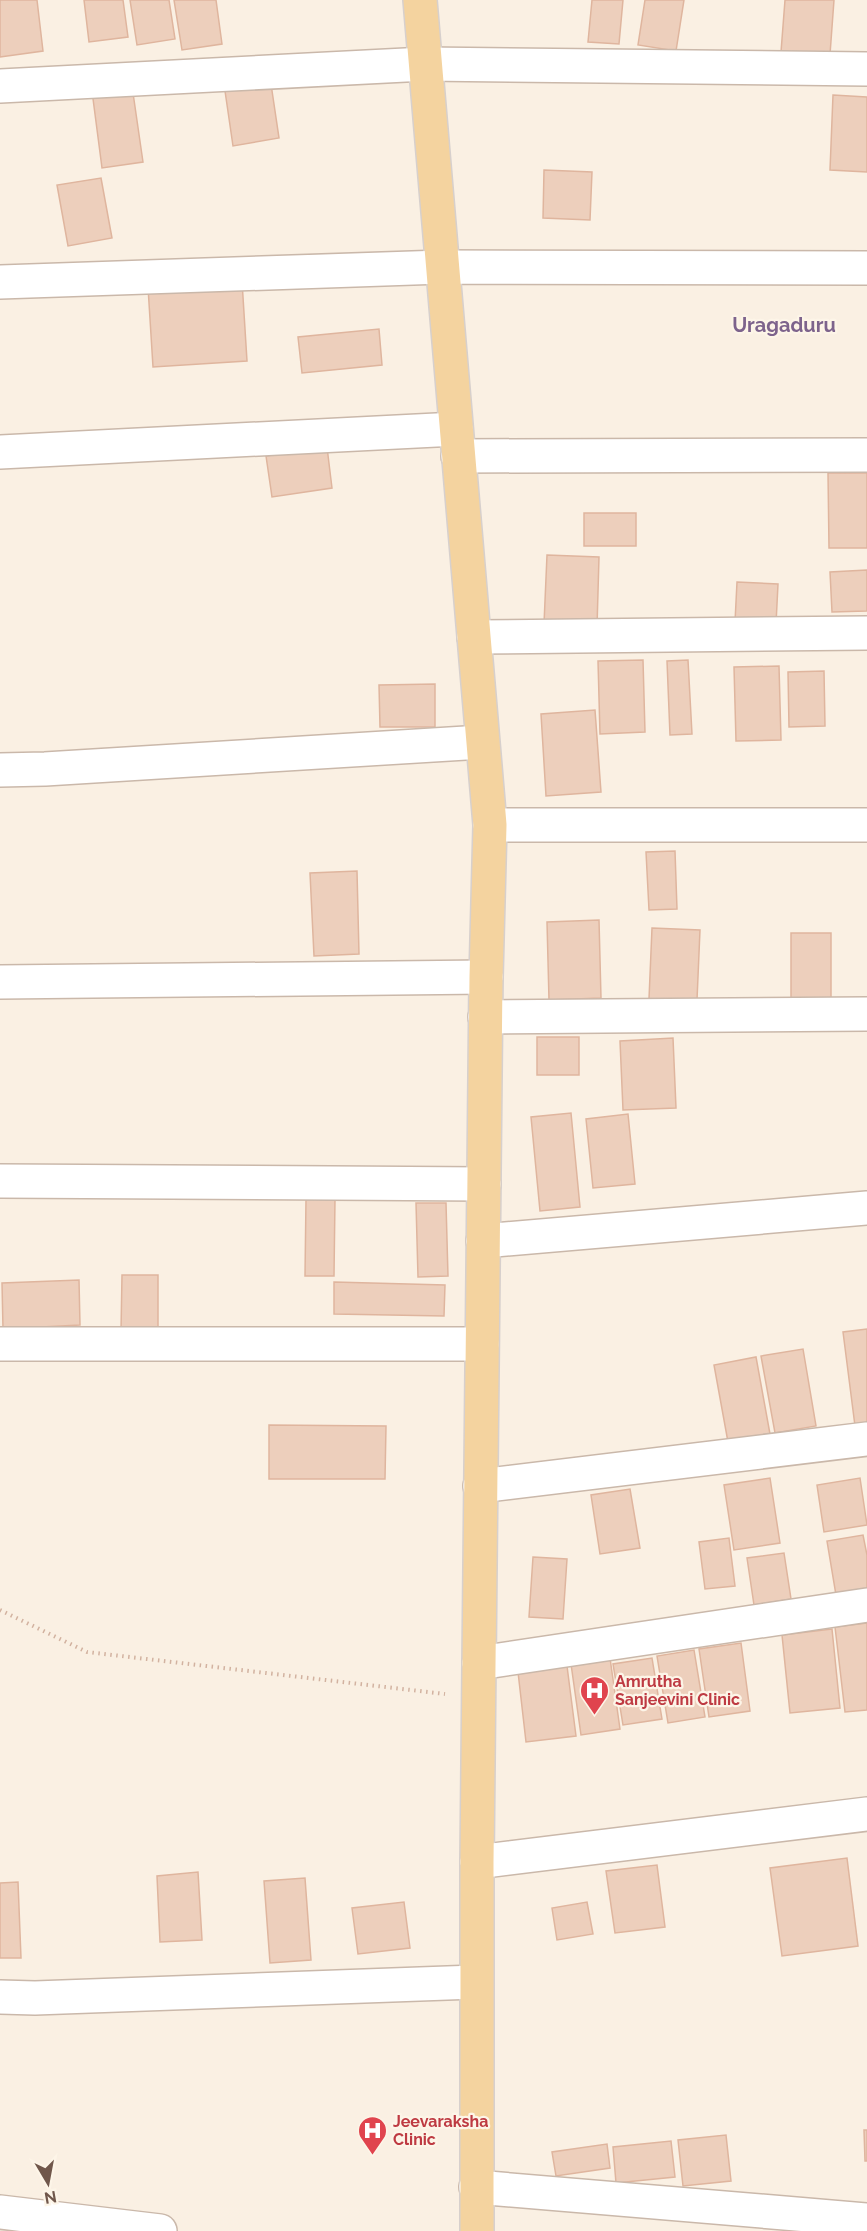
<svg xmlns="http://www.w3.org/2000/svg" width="867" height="2231" font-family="Raleway,sans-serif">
	<rect width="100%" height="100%" fill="#faf0e3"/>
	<!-- building -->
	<path fill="#edcfbc" stroke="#dfb59e" stroke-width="1.5" d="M 0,0 L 37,0 L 43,51 L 0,57 Z
		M 84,0 L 123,0 L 128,37 L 89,42 Z
		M 130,0 L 169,0 L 175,39 L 137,45 Z
		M 174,0 L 216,0 L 222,44 L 182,50 Z
		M 592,0 L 623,0 L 619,44 L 588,42 Z
		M 645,0 L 684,0 L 676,51 L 638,45 Z
		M 785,0 L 834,0 L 829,68 L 780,65 Z
		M 271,84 L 279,138 L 233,146 L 225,91 Z
		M 132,86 L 143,162 L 102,168 L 92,91 Z
		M 833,95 L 867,97 L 867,172 L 830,170 Z
		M 544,170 L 592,172 L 590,220 L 543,218 Z
		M 101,178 L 112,238 L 68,246 L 57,185 Z
		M 242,281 L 247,361 L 153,367 L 148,287 Z
		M 379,329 L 382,365 L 302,373 L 298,337 Z
		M 327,447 L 332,488 L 272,497 L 266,456 Z
		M 828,473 L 867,473 L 867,548 L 829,548 Z
		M 584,513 L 636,513 L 636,546 L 584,546 Z
		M 547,555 L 599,557 L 597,627 L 544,624 Z
		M 867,570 L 867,611 L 832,612 L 830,572 Z
		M 737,582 L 778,584 L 776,624 L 735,622 Z
		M 643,660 L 645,732 L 600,734 L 598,661 Z
		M 688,660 L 692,734 L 670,735 L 667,661 Z
		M 779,666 L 781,740 L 736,741 L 734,667 Z
		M 824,671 L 825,726 L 789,727 L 788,672 Z
		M 435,684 L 435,727 L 380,727 L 379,685 Z
		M 595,710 L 601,792 L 546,796 L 541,714 Z
		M 675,851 L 677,909 L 649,910 L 646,852 Z
		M 357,871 L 359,954 L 314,956 L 310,873 Z
		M 599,920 L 601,998 L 549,1000 L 547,922 Z
		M 652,928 L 700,930 L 697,1000 L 649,999 Z
		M 791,933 L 831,933 L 831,1005 L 791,1005 Z
		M 537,1037 L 579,1037 L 579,1075 L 537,1075 Z
		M 673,1038 L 676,1108 L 623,1110 L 620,1041 Z
		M 571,1113 L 580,1207 L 540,1211 L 531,1117 Z
		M 628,1114 L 635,1184 L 593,1188 L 586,1119 Z
		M 306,1199 L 335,1199 L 334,1276 L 305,1276 Z
		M 416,1203 L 446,1203 L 448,1276 L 418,1277 Z
		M 122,1275 L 158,1275 L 158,1331 L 121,1331 Z
		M 79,1280 L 80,1325 L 3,1329 L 2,1283 Z
		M 334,1282 L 445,1285 L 444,1316 L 334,1314 Z
		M 867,1329 L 867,1424 L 855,1426 L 843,1332 Z
		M 803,1349 L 816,1426 L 775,1433 L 761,1356 Z
		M 756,1357 L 770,1434 L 728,1442 L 714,1365 Z
		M 269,1425 L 386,1426 L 385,1479 L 269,1479 Z
		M 770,1478 L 780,1543 L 734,1550 L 724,1485 Z
		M 860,1478 L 867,1525 L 824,1532 L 817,1485 Z
		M 630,1489 L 640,1548 L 600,1554 L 591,1495 Z
		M 863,1535 L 867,1555 L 867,1589 L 836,1595 L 827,1541 Z
		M 729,1538 L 735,1586 L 705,1589 L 699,1542 Z
		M 784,1553 L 791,1599 L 754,1605 L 747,1558 Z
		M 533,1557 L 567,1559 L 563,1619 L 529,1617 Z
		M 867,1623 L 867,1710 L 845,1712 L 835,1627 Z
		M 832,1629 L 840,1708 L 790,1713 L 782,1635 Z
		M 741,1643 L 750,1711 L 709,1717 L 699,1649 Z
		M 694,1650 L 705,1717 L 668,1723 L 657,1656 Z
		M 610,1658 L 620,1729 L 581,1735 L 571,1664 Z
		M 652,1658 L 662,1719 L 623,1725 L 613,1664 Z
		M 567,1666 L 576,1736 L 526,1742 L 518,1672 Z
		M 847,1858 L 858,1946 L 782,1956 L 770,1868 Z
		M 657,1865 L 665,1927 L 615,1933 L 606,1871 Z
		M 198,1872 L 202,1940 L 160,1942 L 157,1876 Z
		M 305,1878 L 311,1960 L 270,1963 L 264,1881 Z
		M 18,1882 L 21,1958 L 0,1958 L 0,1883 Z
		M 404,1902 L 410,1948 L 358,1954 L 352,1908 Z
		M 587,1902 L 593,1934 L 557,1940 L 552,1908 Z
		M 864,2130 L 867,2130 L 867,2161 L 865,2161 Z
		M 726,2135 L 731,2181 L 683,2186 L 678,2140 Z
		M 671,2141 L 675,2177 L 616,2183 L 613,2147 Z
		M 607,2144 L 610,2168 L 556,2176 L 552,2152 Z"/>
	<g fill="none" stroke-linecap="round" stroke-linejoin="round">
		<defs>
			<path id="minor" d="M 0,86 L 425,64 L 867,69
				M 0,282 L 442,267 L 867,268
				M 0,452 L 456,429
				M 458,456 L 867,455
				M 474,637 L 867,633
				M 0,770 L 45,769 L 482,742
				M 490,825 L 867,825
				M 0,982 L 486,977
				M 485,1017 L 867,1014
				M 0,1181 L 484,1184
				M 483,1241 L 867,1208
				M 0,1344 L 482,1344
				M 480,1486 L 867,1439
				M 479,1663 L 867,1605
				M 477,1862 L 867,1814
				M 0,1997 L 35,1998 L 475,1982
				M 476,2187 L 867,2220
				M 0,2212 L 160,2231"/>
			<path id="major" d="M 420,0 L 490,825 L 486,977 L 477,1862 L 477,2231"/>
		</defs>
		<!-- minor casing -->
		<use href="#minor" stroke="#cab8aa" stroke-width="36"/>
		<!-- major casing -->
		<use href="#major" stroke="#d7d0cd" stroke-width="36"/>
		<!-- path -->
		<path stroke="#d2b2a0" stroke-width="4" stroke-dasharray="1.5 4.5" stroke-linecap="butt" d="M 0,1610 L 87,1652 L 445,1694"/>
		<!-- minor -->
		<use href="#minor" stroke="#fff" stroke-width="33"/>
		<!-- major -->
		<use href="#major" stroke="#f4d39f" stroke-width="33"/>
	</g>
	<!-- icons -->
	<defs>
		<symbol id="hospital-pin" viewBox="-11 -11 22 30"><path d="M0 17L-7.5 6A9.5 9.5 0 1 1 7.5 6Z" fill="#e0444e" stroke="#fdf5e8"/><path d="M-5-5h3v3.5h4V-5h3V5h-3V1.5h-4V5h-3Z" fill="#fff"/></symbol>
	</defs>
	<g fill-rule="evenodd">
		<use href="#hospital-pin" x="578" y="1674" width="33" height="45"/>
		<use href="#hospital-pin" x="356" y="2114" width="33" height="45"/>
	</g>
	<g text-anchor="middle" stroke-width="4.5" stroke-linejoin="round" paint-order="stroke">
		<!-- health labels -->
		<g font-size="16" font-weight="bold" fill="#be3a42" stroke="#fdf5e8" text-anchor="start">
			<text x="615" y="1687">Amrutha<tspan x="615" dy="18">Sanjeevini Clinic</tspan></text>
			<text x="393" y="2127">Jeevaraksha<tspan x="393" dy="18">Clinic</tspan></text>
		</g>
		<!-- quarter labels -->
		<g font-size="20" font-weight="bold" fill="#7d638c" stroke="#fdf5e8">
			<text x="784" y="332">Uragaduru</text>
		</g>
	</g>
	<!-- north arrow -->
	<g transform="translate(48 2183) rotate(170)" stroke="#fdf5e8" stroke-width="4.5" paint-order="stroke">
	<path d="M0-4.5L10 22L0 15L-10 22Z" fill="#70574b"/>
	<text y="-9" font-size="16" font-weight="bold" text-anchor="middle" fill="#70574b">N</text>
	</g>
</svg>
